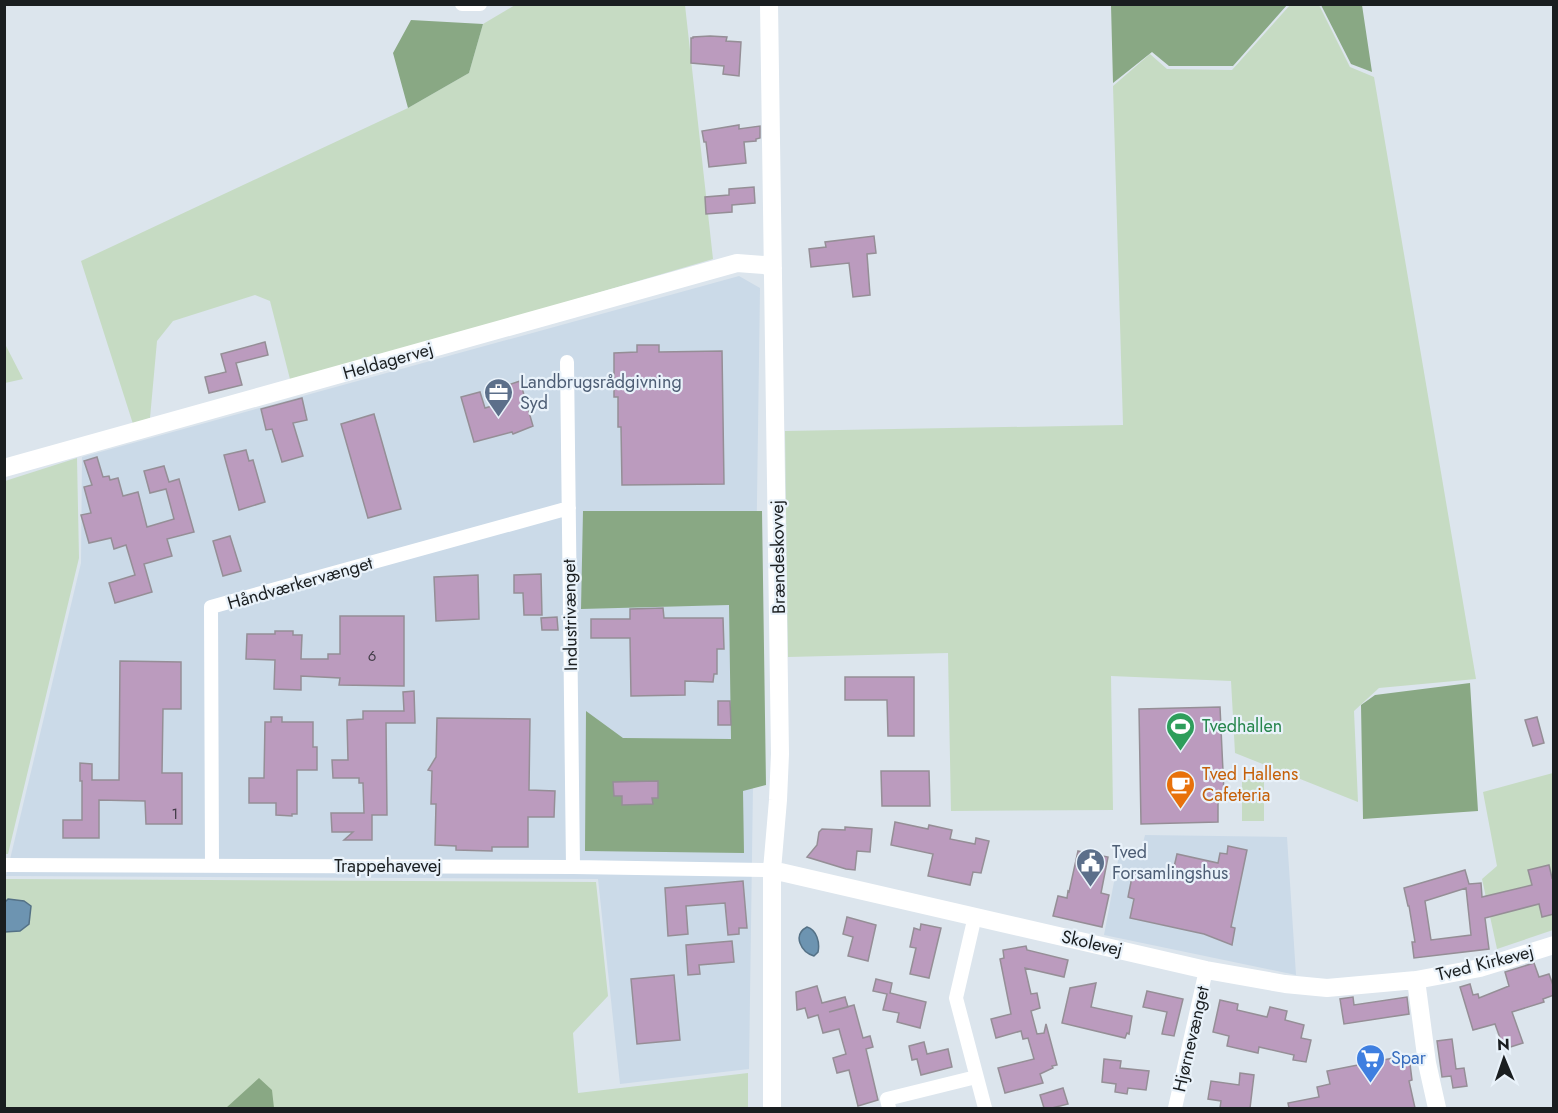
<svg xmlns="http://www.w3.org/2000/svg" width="1558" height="1113" font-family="Jost,sans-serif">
	<rect width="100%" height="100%" fill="#dce5ed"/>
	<!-- built -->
	<path fill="#cbdae8" d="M 739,276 L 760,288 L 749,1069 L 620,1084 L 598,879 L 6,876 L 81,563 L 82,457 Z
		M 1145,835 L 1287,837 L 1296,975 L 1104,935 L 1120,850 L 1142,847 Z"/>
	<!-- green -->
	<path fill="#c6dbc3" d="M 1316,4 L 1319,5 L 1350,67 L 1374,77 L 1476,679 L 1379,688 L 1354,711 L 1358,802 L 1235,753 L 1231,681 L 1111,676 L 1113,810 L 951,811 L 948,653 L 788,657 L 785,431 L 1123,425 L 1113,86 L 1150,54 L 1167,69 L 1232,70 L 1290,5 Z
		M 515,5 L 685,5 L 713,259 L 291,383 L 270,301 L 255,295 L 173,321 L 157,341 L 150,418 L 133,424 L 81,261 L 408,108 L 469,73 L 483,24 Z
		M 5,344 L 23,379 L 5,383 Z
		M 77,458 L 79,558 L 8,854 L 5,854 L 5,481 Z
		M 1553,773 L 1553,930 L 1497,949 L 1482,879 L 1497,866 L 1483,792 Z
		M 1242,779 L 1264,779 L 1264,821 L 1242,821 Z
		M 6,879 L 596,882 L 608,996 L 573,1033 L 578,1093 L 748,1073 L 748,1108 L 5,1108 L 4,881 Z"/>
	<!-- forest -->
	<path fill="#89a884" d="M 1111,5 L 1111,4 L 1287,5 L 1233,66 L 1169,66 L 1152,52 L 1113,83 Z
		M 1319,5 L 1362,5 L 1372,72 L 1351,64 L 1321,5 Z
		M 411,20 L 483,24 L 469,73 L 408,108 L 393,53 Z
		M 583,511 L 762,511 L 766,785 L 743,791 L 744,853 L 585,851 L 586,711 L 623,738 L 731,739 L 729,605 L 581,609 Z
		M 1470,683 L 1478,811 L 1363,819 L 1361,705 L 1375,695 Z
		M 259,1078 L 272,1090 L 274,1108 L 226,1108 Z"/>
	<!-- water -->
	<path fill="#6d94b1" stroke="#547186" stroke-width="1.5" d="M 8,899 L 24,901 L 31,906 L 29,924 L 20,931 L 5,932 L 5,902 Z
		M 807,927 C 817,930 820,943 818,952 L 814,956 C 801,952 792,935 807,927 Z"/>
	<!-- building -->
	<path fill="#bb9bbe" stroke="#958e96" stroke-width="1.5" fill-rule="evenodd" d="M 710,36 L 727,37 L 726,41 L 741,42 L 739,76 L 723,74 L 724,66 L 691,63 L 691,38 L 693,38 L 693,37 Z
		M 739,125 L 739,129 L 760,126 L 760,138 L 756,139 L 756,141 L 744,142 L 746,163 L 709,167 L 706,142 L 704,142 L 702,131 Z
		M 754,187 L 755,203 L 732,205 L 732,212 L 706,214 L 705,197 L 729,195 L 729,189 Z
		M 874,236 L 876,253 L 867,254 L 870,295 L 853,297 L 849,263 L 811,267 L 809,249 L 826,247 L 825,242 Z
		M 265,342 L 268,355 L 236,363 L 242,385 L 209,393 L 205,377 L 226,372 L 221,354 Z
		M 637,345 L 659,345 L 659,352 L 722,351 L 724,484 L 622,485 L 621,427 L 618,427 L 618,397 L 614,397 L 614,353 L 637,352 Z
		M 520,381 L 533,426 L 513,434 L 512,432 L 474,442 L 461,397 L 480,392 L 485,408 L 506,402 L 502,387 Z
		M 302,398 L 307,420 L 293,423 L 303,456 L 282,462 L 272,429 L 266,430 L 261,409 Z
		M 374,414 L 401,509 L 368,518 L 341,424 Z
		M 246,450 L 249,461 L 253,460 L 265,502 L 239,510 L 224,455 Z
		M 97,457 L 103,477 L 109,476 L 110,480 L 118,478 L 123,496 L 138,492 L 147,527 L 174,519 L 166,489 L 150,493 L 144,471 L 164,466 L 169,482 L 179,479 L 194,532 L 167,539 L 172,556 L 144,564 L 152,592 L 115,603 L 109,583 L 135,575 L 126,545 L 114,549 L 111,538 L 89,543 L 81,515 L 91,513 L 84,487 L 92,485 L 84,461 Z
		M 230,536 L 241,571 L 223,576 L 213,541 Z
		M 541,574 L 542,615 L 524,615 L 523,593 L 514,593 L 514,575 Z
		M 478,575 L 479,619 L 436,621 L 434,577 Z
		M 663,608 L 664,618 L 723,618 L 724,649 L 717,649 L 717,674 L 714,674 L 713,682 L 685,681 L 685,695 L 631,696 L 630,638 L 591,638 L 591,619 L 630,619 L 630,609 Z
		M 340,616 L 404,616 L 404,686 L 339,685 L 340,678 L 301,676 L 301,690 L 274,689 L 275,660 L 246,659 L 247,634 L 275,634 L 275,631 L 293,631 L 293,635 L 302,635 L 301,659 L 328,659 L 328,654 L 340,654 Z
		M 557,617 L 558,630 L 542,630 L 541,618 Z
		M 120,661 L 181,662 L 181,709 L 163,709 L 162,773 L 182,773 L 182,824 L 146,824 L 145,801 L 99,800 L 99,838 L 63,838 L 63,820 L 82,820 L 82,781 L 80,781 L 80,763 L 92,764 L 92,780 L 119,780 Z
		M 845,677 L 914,677 L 914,736 L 888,736 L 887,700 L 845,700 Z
		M 414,691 L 415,723 L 386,723 L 387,815 L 372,815 L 372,840 L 344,840 L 353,832 L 332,832 L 331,813 L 364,813 L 363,783 L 359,783 L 359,778 L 333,778 L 332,760 L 348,760 L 347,720 L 363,719 L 363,711 L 404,711 L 403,692 Z
		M 718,701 L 730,701 L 731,725 L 718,725 Z
		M 1220,707 L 1224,793 L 1218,793 L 1218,822 L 1141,824 L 1139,709 Z
		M 271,717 L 282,717 L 282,722 L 313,722 L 313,747 L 317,747 L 317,770 L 297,770 L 297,814 L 292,814 L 292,816 L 276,815 L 276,803 L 249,803 L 249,778 L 264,778 L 265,722 L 271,722 Z
		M 1537,717 L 1544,743 L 1533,746 L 1525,720 Z
		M 437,718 L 530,719 L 529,790 L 555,791 L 554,817 L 528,817 L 528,847 L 492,847 L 492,851 L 456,850 L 456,846 L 435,845 L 436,804 L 431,804 L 432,771 L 428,770 L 436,757 Z
		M 881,771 L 929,771 L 930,806 L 882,806 Z
		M 658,781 L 658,798 L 652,798 L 653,804 L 622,805 L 622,796 L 614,796 L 613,782 Z
		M 895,822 L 928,829 L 929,825 L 952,830 L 950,839 L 975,844 L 976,838 L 989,841 L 981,873 L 973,872 L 970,885 L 928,876 L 933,854 L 891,845 Z
		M 845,827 L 872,829 L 870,852 L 857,851 L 855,870 L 846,869 L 807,857 L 817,845 L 819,832 L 822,829 L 845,830 Z
		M 1228,846 L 1247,850 L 1231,927 L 1235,928 L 1232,945 L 1204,934 L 1130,918 L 1134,899 L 1128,897 L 1133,872 L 1171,880 L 1177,854 L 1218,863 L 1220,853 L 1227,854 Z
		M 1078,851 L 1108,857 L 1101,893 L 1109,895 L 1102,927 L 1053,916 L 1058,896 L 1067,898 L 1068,891 L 1069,892 Z
		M 1549,865 L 1552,878 L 1554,877 L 1554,914 L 1542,917 L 1539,904 L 1485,918 L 1489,949 L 1414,958 L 1412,942 L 1415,942 L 1409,906 L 1408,906 L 1404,888 L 1465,870 L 1469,884 L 1481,883 L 1482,897 L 1532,885 L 1528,870 ZM 1466,888 L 1471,935 L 1431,940 L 1425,901 Z
		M 743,881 L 747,928 L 739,928 L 739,934 L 728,935 L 725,903 L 686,906 L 688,934 L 668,936 L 665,888 Z
		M 847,917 L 876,925 L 868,961 L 848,956 L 853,937 L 843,934 Z
		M 921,924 L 941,928 L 929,978 L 910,974 L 916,948 L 910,947 L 914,928 L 920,930 Z
		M 732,941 L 734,962 L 699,965 L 700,974 L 688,975 L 686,945 Z
		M 1026,946 L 1027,950 L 1068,960 L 1064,977 L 1025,968 L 1031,994 L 1037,993 L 1040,1008 L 1031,1011 L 1037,1034 L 1044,1033 L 1046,1024 L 1057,1065 L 1052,1066 L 1053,1068 L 1040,1074 L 1043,1083 L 1005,1093 L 998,1068 L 1034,1059 L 1028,1038 L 1023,1039 L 1021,1031 L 996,1038 L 991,1019 L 1011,1014 L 1000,959 L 1004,958 L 1003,950 Z
		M 1534,963 L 1539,977 L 1549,974 L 1554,988 L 1554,995 L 1543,999 L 1544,1002 L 1512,1012 L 1523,1043 L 1504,1049 L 1495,1024 L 1473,1030 L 1460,987 L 1470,984 L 1473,995 L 1478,994 L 1479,998 L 1509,986 L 1505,972 Z
		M 674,975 L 680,1040 L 637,1044 L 631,979 Z
		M 876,979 L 892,983 L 890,993 L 926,1002 L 920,1028 L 897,1022 L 899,1013 L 883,1010 L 887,994 L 873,991 Z
		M 1096,983 L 1091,1007 L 1132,1016 L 1129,1034 L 1127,1033 L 1125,1038 L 1062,1023 L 1070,988 Z
		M 817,986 L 822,1003 L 845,997 L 848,1007 L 829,1012 L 854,1005 L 863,1038 L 870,1036 L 873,1047 L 866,1049 L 878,1100 L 858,1106 L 849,1070 L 837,1073 L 833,1058 L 846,1054 L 839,1029 L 823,1033 L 818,1015 L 808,1018 L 805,1008 L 797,1010 L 796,992 Z
		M 1147,991 L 1183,999 L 1174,1036 L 1162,1034 L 1167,1012 L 1143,1007 Z
		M 1353,997 L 1354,1005 L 1407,997 L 1409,1014 L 1344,1024 L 1340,999 Z
		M 1220,1000 L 1238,1004 L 1237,1010 L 1267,1017 L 1270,1007 L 1287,1011 L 1285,1020 L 1304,1025 L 1301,1038 L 1311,1040 L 1306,1062 L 1293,1060 L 1294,1055 L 1259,1047 L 1258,1053 L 1227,1046 L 1229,1036 L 1213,1032 Z
		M 1452,1039 L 1456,1069 L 1464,1068 L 1467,1086 L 1453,1088 L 1451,1076 L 1442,1077 L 1437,1041 Z
		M 924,1042 L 927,1054 L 948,1049 L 952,1067 L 921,1075 L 917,1059 L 912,1060 L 909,1046 Z
		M 1404,1056 L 1406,1065 L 1410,1064 L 1412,1080 L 1409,1081 L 1415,1108 L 1289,1108 L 1288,1103 L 1319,1097 L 1317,1087 L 1330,1084 L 1327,1071 Z
		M 1104,1059 L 1121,1061 L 1120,1068 L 1149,1071 L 1146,1090 L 1128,1088 L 1127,1094 L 1115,1092 L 1116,1084 L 1102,1082 Z
		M 1240,1073 L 1254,1075 L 1250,1108 L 1220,1108 L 1221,1101 L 1208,1099 L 1211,1081 L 1239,1085 Z
		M 1063,1088 L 1068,1104 L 1052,1108 L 1044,1108 L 1040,1095 Z"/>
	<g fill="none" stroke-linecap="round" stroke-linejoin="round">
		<!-- minor -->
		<path stroke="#fff" stroke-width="14" d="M 462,4 L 480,4
			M 567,362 L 573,867
			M 4,865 L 573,867 L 772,870
			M 212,865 L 211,607 L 569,508
			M 975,916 L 956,998 L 985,1108
			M 889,1108 L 887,1099 L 976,1077
			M 1175,1108 L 1206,970"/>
		<!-- tertiary -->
		<path stroke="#fff" stroke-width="18" d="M 769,4 L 780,754 L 778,800 L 772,870 L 772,1108
			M 4,468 L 737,263 L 764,265 L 773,268
			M 772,870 L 1206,970 L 1285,984 L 1327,988 L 1416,980 L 1480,968 L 1554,945
			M 1416,980 L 1427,1063 L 1437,1108"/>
	</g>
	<!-- icons -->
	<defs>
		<symbol id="office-pin" viewBox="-11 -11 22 30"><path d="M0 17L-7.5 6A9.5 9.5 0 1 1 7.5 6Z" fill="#5c6f8a" stroke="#e9f2fa"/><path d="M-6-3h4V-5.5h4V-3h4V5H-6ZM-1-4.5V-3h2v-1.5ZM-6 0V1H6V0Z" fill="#fff"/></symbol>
		<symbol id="stadium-pin" viewBox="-11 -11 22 30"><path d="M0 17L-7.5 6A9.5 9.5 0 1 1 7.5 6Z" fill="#2e9e5b" stroke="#e9f2fa"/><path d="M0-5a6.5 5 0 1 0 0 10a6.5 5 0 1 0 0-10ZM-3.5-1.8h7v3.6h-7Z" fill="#fff"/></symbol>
		<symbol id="cafe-pin" viewBox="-11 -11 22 30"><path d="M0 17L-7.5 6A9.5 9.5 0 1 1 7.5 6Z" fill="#e8710a" stroke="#e9f2fa"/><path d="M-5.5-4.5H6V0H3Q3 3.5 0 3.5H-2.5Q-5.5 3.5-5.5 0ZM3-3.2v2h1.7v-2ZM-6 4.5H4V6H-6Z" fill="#fff"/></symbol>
		<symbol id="civic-pin" viewBox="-11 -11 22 30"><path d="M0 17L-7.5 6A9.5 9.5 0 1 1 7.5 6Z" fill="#5c6f8a" stroke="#e9f2fa"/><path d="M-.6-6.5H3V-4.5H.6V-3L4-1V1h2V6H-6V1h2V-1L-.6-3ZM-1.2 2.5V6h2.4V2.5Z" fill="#fff"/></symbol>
		<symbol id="supermarket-pin" viewBox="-11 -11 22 30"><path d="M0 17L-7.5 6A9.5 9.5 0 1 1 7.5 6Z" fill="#3f7fe0" stroke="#e9f2fa"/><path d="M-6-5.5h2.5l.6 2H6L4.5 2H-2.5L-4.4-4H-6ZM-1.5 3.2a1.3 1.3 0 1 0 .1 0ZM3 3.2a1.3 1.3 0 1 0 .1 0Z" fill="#fff"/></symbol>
	</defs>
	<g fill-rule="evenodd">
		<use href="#office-pin" x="482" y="376" width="33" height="45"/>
		<use href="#stadium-pin" x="1164" y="710" width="33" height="45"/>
		<use href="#cafe-pin" x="1164" y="768" width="33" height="45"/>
		<use href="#civic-pin" x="1074" y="846" width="33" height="45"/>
		<use href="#supermarket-pin" x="1354" y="1042" width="33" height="45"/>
	</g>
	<g text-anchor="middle" stroke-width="4.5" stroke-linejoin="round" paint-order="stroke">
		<!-- number labels -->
		<g font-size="15" fill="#423d48">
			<text x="372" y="661">6</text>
			<text x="175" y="819">1</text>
		</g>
		<!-- street labels -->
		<g font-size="18" fill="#1a1e20" stroke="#e9f2fa">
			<text transform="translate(388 361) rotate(-16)" y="6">Heldagervej</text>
			<text transform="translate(778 557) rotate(-91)" y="6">Brændeskovvej</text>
			<text transform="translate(300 583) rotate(-16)" y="6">Håndværkervænget</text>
			<text transform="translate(570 615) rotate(-91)" y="6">Industrivænget</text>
			<text x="388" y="872">Trappehavevej</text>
			<text transform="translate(1092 943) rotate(13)" y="6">Skolevej</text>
			<text transform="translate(1485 963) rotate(-14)" y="6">Tved Kirkevej</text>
			<text transform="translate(1191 1039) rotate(-77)" y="6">Hjørnevænget</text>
		</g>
		<!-- service labels -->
		<g font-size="18" fill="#4e5e75" stroke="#e9f2fa" text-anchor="start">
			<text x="520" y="388">Landbrugsrådgivning<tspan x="520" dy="21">Syd</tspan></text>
			<text x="1112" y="858">Tved<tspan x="1112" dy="21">Forsamlingshus</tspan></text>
		</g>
		<!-- leisure labels -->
		<g font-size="18" fill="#27864d" stroke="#e9f2fa" text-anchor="start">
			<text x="1202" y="732">Tvedhallen</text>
		</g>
		<!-- food labels -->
		<g font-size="18" fill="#c56008" stroke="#e9f2fa" text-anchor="start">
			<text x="1202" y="780">Tved Hallens<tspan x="1202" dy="21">Cafeteria</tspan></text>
		</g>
		<!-- shop labels -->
		<g font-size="18" fill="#366cbe" stroke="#e9f2fa" text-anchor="start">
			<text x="1391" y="1064">Spar</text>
		</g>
	</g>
	<!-- border -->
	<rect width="1558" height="1113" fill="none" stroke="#1a1e20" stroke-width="12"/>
	<!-- north arrow -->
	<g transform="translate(1504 1059) rotate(358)" stroke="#e9f2fa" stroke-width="4.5" paint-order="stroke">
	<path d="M0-4.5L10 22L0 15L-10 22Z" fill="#1a1e20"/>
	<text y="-9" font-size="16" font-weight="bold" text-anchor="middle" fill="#1a1e20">N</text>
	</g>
</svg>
